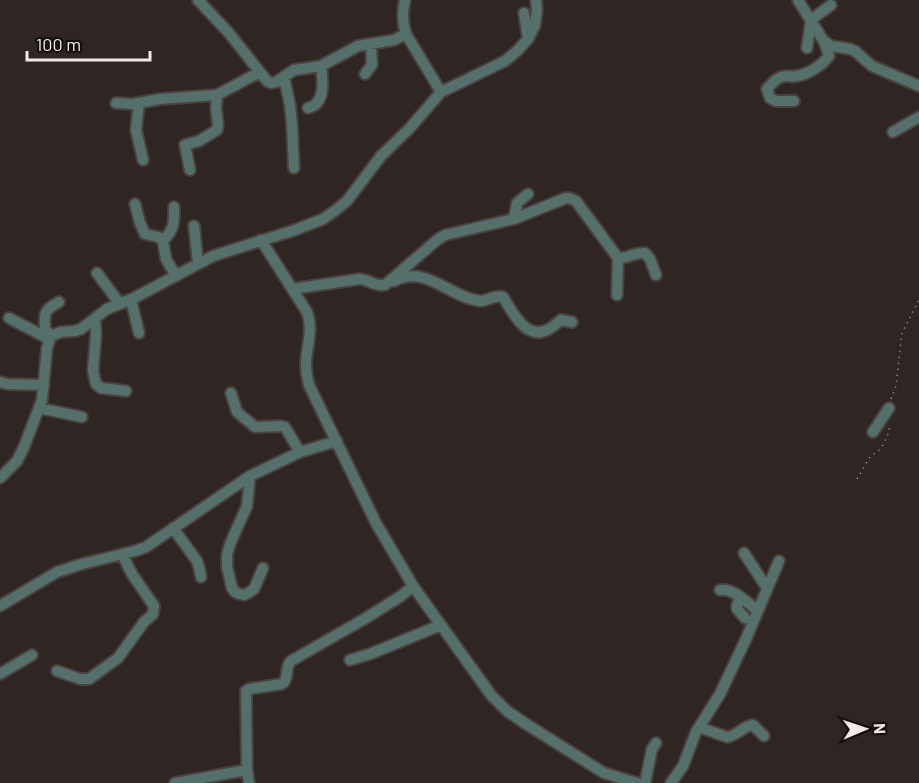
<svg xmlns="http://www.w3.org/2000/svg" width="919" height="783" font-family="Barlow,sans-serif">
	<rect width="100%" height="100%" fill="#2f2624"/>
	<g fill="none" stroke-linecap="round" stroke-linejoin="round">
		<defs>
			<path id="minor" d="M 198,0 L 229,33 L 267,81 L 271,83 L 276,82 L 294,70 L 321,66 L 358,46 L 394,40 L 406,34
				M 405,0 C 402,12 402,22 406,34 L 441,92
				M 798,0 L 823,40 L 831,46 L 850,49 L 855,51 L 872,66 L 919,86
				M 524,13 L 528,39
				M 807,48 L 811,20 L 831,5
				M 365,74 L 372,65 L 371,44
				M 284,77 L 290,105 L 292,125 L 294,168
				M 794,101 L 776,101 L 770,98 L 767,89 C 771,84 779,76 786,76 C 790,76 793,77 796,76 C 808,75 822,65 829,56 L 824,41
				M 116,103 L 133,104 L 160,99 L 217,95 L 260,72
				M 139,103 L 136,130 L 143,160
				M 308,108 C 326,104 323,80 321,66
				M 893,132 L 919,117
				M 190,170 L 185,145 L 199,141 L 217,130 L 218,124 L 216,108 L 217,95
				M 135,204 L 140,223 L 145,234 L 158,237 L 163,241 L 166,259 L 176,276
				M 514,219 L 517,203 L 528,194
				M 194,226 L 198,263
				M 261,240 L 307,312 C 314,331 306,346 306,365 C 306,372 307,378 309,385 L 376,523 L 413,586 L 491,695 L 507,711 L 526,724 L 604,773 L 637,783
				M 163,241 C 175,228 174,223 174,207
				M 97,273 L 120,304
				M 394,281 C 423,266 444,291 471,299 C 471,299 480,301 480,301 C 489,301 494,294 503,297 C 513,313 527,342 549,329 C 553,327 557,323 561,320 L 572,322
				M 292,289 L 360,279 C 369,280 377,287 385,285 L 437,240 L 445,235 L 514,219 L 566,198 L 569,198 L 576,201 L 618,258 C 627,259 635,252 645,253 L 650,259 L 656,275
				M 617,295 L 618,258
				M 131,300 L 139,333
				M 9,318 L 49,339
				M 95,319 L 96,334 L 93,371 L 96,384 L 101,388 L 126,391
				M 51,336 L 45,329 C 44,313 44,310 59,302
				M 0,382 L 7,384 L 44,385
				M 231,393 L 237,412 L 255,427 L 281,426 L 285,427 L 300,452
				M 39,408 L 82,417
				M 873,432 L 889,408
				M 250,476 L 247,506 L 230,544 L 227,555 L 227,567 L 232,588 L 235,592 L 240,594 L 244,595 L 248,593 L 254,589 L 263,568
				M 0,478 L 17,461 L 24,447 L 42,400 L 47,348 L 51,336 L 61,332 L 75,331 L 81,329 L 107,309 L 134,298 L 213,256 L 295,230 L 323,219 L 336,210 L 347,201 L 381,156 L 409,129 L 441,92 L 505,61 L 517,51 L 528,39 L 535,25 L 537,9 L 536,0
				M 173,528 L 197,561 L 199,567 L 201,577
				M 744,553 L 767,588
				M 720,590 C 734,588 746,602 757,610
				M 741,598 L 737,605 L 737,609 L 745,618
				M 0,606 L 57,572 L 82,564 L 135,551 L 146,547 L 250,476 L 300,452 L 337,441
				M 350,660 L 370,654 L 441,625
				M 57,671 L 80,679 L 89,679 L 118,658 L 144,622 L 153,614 L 154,606 L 152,603 L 132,574 L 122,554
				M 0,674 L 32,655
				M 699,727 L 727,737 C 737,736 743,726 753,725 L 764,736
				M 247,770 L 249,783
				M 175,783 L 247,770 L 246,691 L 249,689 L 282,684 C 290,678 284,668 291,661 L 366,618 L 401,596 L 413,586
				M 645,783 L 652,749 L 656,743
				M 671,783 L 683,766 L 696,732 L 720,694 L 746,639 L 779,561"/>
		</defs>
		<!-- minor casing -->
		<use href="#minor" stroke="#4a4140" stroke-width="14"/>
		<!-- path -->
		<path stroke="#88807f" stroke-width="1.5" stroke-dasharray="1.5 4.5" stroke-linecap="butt" d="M 891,399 L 896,386 L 902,333 L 919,300
			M 857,479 L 870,457 L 879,450 L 883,445 L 888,434 L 890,425"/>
		<!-- minor -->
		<use href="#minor" stroke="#556f6a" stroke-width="10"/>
	</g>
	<!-- north arrow -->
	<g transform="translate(865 729) rotate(88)" stroke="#14100f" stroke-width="4.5" paint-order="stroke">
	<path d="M0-4.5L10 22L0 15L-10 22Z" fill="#f1eae9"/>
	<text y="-9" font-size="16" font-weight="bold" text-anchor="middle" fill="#f1eae9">N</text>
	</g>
	<!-- scale -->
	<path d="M27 51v9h123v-9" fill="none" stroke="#f1eae9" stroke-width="3"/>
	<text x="36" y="51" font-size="18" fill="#f1eae9" stroke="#14100f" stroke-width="4.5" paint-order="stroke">100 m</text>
</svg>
